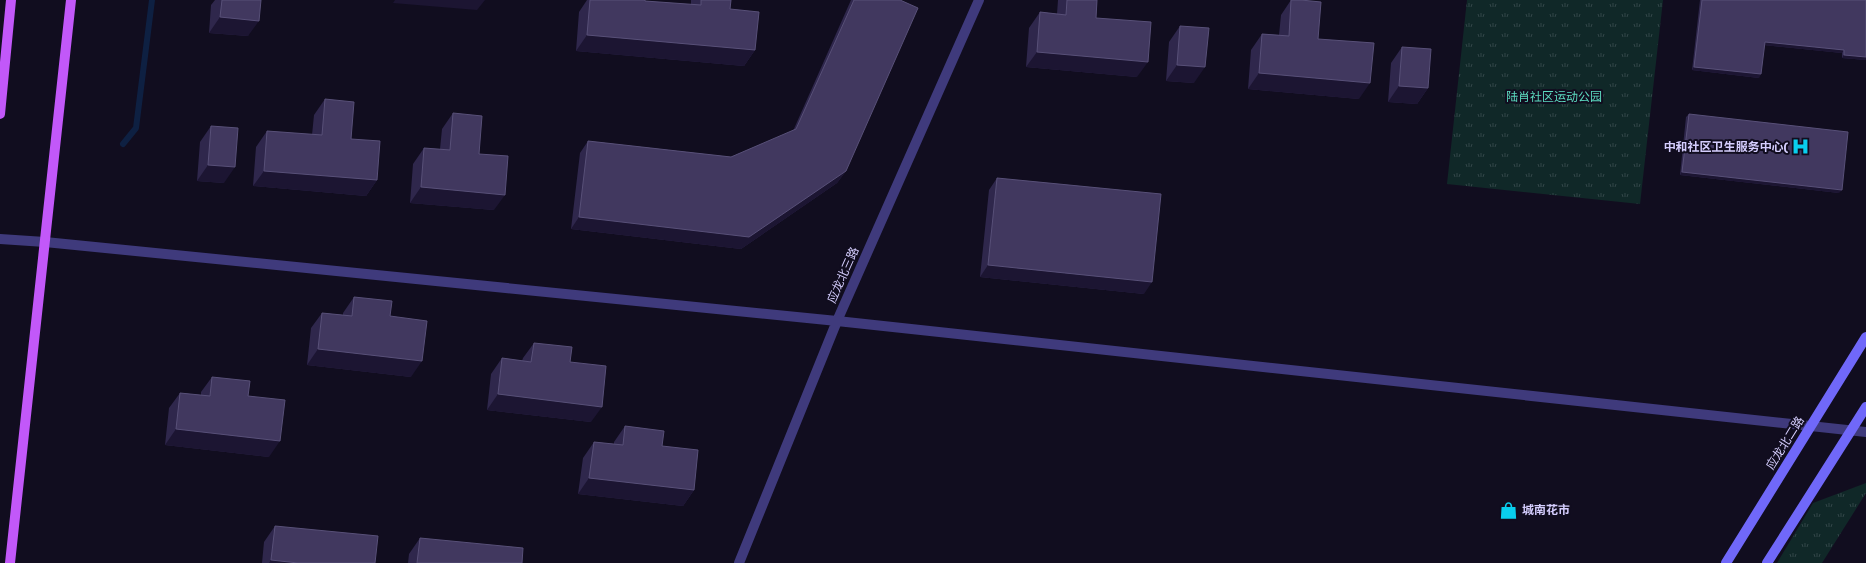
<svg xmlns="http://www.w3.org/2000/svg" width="1866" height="563" font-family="Rubik,'Noto Sans SC',sans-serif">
	<defs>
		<pattern id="park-tufts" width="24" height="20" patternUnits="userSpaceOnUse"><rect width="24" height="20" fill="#102828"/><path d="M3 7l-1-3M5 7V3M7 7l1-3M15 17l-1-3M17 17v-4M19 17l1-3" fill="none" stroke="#324648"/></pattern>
	</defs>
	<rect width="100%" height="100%" fill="#110d1f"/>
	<!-- park -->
	<path fill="url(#park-tufts)" d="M 1467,0 L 1663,0 L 1640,204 L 1447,184 Z
		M 1866,483 L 1866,493 L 1822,563 L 1777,563 L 1813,503 Z"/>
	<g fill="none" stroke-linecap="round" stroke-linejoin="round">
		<!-- stream -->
		<path stroke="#0e2042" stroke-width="6" d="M 123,144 L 136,128 L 152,0"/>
		<!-- street -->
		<path stroke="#3f3a7c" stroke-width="10" d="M 0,239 L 45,242 L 837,321 L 1866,432
			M 739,563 L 837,321 L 979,0"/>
		<!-- secondary -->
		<path stroke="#7068f9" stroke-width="10" d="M 1726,563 L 1866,337
			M 1767,563 L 1866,407"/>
		<!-- primary -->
		<path stroke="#c258f9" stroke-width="10" d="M 0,114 L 11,0
			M 10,563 L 71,0"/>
	</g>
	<!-- wall -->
	<path fill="#2f274c" d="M 215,0 L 261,0 L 248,36 L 209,33 L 211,5 Z
		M 587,0 L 645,0 L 645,1 L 691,5 L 691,0 L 731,0 L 730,9 L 755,50 L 744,66 L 576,51 L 579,12 Z
		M 851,0 L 900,0 L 846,171 L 837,183 L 741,249 L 571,229 L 580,153 L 588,141 L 731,157 L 793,131 Z
		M 1058,0 L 1097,0 L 1096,18 L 1137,77 L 1026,67 L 1029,28 L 1040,12 L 1057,14 Z
		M 1291,0 L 1301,0 L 1318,39 L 1359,99 L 1248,89 L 1251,50 L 1262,34 L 1279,35 L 1281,15 Z
		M 1700,0 L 1866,0 L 1866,60 L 1842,58 L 1842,53 L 1764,45 L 1759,78 L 1692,70 Z
		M 1180,26 L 1194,83 L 1166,81 L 1169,42 Z
		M 1402,47 L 1428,88 L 1417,104 L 1388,102 L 1391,63 Z
		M 325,99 L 351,139 L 377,180 L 366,196 L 253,186 L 256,147 L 267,131 L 312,135 L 314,115 Z
		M 453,113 L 479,154 L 494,210 L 410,203 L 413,164 L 424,148 L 440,149 L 442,129 Z
		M 1689,114 L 1839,193 L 1680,175 L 1686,117 Z
		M 211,126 L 224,183 L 197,181 L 200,142 Z
		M 997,178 L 1144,294 L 980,277 L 989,190 Z
		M 354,297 L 390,316 L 411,377 L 307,365 L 311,328 L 322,313 L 343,315 L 343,313 Z
		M 534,343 L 570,362 L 591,422 L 487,410 L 491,374 L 502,358 L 522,361 L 523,358 Z
		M 212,377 L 248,396 L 269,457 L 165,445 L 169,408 L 180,393 L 201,395 L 201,392 Z
		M 625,426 L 662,446 L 694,490 L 683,506 L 578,494 L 583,458 L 594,442 L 614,444 L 614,442 Z
		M 275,526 L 375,563 L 262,563 L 264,542 Z
		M 420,538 L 522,563 L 408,563 L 409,554 Z"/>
	<!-- shaded-wall -->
	<path fill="#1c1532" d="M 395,0 L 485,0 L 477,10 L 393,3 Z
		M 220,17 L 259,21 L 248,36 L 209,33 Z
		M 587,35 L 755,50 L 744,66 L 576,51 Z
		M 1765,42 L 1844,50 L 1842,53 L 1763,45 Z
		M 1037,52 L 1148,62 L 1137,77 L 1026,67 Z
		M 1844,55 L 1866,57 L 1866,60 L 1842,58 Z
		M 1177,65 L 1205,67 L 1194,83 L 1166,81 Z
		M 1694,67 L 1761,74 L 1759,78 L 1692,70 Z
		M 1259,73 L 1370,83 L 1359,99 L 1248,89 Z
		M 1399,86 L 1428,88 L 1417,104 L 1388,102 Z
		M 208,165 L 235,167 L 224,183 L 197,181 Z
		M 264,171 L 377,180 L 366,196 L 253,186 Z
		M 846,171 L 837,183 L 741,249 L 571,229 L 579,217 Z
		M 1682,172 L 1842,190 L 1839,193 L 1680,175 Z
		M 421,187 L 505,195 L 494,210 L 410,203 Z
		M 988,265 L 1152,282 L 1144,294 L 980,277 Z
		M 318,349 L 422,361 L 411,377 L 307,365 Z
		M 498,394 L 602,407 L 591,422 L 487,410 Z
		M 176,429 L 280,441 L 269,457 L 165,445 Z
		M 589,478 L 694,490 L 683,506 L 578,494 Z
		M 271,560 L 298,563 L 269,563 Z"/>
	<!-- building -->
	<path fill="#41385f" stroke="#585078" d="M 222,0 L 261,0 L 259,21 L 220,17 Z
		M 590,0 L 645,0 L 645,1 L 701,5 L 701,0 L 731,0 L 730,9 L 759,12 L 755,50 L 587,35 Z
		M 854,0 L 900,0 L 918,8 L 846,171 L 749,237 L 579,217 L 588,141 L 731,157 L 796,129 Z
		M 1067,0 L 1097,0 L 1096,18 L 1151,22 L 1148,62 L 1037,52 L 1040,12 L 1066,15 Z
		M 1291,0 L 1301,0 L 1321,2 L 1318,39 L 1374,43 L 1370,83 L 1259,73 L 1262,34 L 1289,36 Z
		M 1702,0 L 1866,0 L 1866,57 L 1844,55 L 1844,50 L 1765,42 L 1761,74 L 1694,67 Z
		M 1180,26 L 1209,28 L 1205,67 L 1177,65 Z
		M 1402,47 L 1431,49 L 1428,88 L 1399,86 Z
		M 325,99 L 354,102 L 351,139 L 380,141 L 377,180 L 264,171 L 267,131 L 322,135 Z
		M 453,113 L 482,116 L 479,154 L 508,156 L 505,195 L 421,187 L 424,148 L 450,150 Z
		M 1689,114 L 1848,132 L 1842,190 L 1682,172 Z
		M 211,126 L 238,128 L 235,167 L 208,165 Z
		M 997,178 L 1161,194 L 1152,282 L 988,265 Z
		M 354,297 L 392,301 L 390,316 L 427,321 L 422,361 L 318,349 L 322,313 L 352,316 Z
		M 534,343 L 572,347 L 570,362 L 606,366 L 602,407 L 498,394 L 502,358 L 531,362 Z
		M 212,377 L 250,381 L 248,396 L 285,400 L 280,441 L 176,429 L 180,393 L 210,396 Z
		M 625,426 L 664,431 L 662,446 L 698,450 L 694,490 L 589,478 L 594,442 L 623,445 Z
		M 275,526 L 378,536 L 375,563 L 298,563 L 271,560 Z
		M 420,538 L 523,548 L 522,563 L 417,563 Z"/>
	<!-- icons -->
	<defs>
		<symbol id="hospital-bare" viewBox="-9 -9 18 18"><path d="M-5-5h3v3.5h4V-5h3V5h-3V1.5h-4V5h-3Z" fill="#09ceed" stroke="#110d1f" stroke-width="2.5" paint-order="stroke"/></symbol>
		<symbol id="shop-bare" viewBox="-9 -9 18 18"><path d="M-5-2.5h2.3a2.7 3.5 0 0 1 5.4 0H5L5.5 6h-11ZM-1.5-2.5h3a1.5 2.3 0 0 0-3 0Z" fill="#09ceed" stroke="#110d1f" stroke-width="2.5" paint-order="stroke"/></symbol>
	</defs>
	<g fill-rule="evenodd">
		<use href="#hospital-bare" x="1788" y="134" width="25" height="25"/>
		<use href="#shop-bare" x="1496" y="498" width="25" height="25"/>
	</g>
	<g text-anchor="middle" stroke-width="4" stroke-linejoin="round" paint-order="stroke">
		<!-- park labels -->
		<g font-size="12" fill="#5cdabf" stroke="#110d1f">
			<text x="1554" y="101">陆肖社区运动公园</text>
		</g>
		<!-- poi labels -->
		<g font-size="12" font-weight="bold" fill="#d4cdfd" stroke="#110d1f" text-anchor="end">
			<text x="1788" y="151">中和社区卫生服务中心(</text>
			<text x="1522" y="514" text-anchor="start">城南花市</text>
		</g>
		<!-- street labels -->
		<g font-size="12" fill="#d4cdfd" stroke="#110d1f">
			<text transform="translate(843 275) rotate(-66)" y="4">应龙北三路</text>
			<text transform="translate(1785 443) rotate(-58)" y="4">应龙北二路</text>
		</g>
	</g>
</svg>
